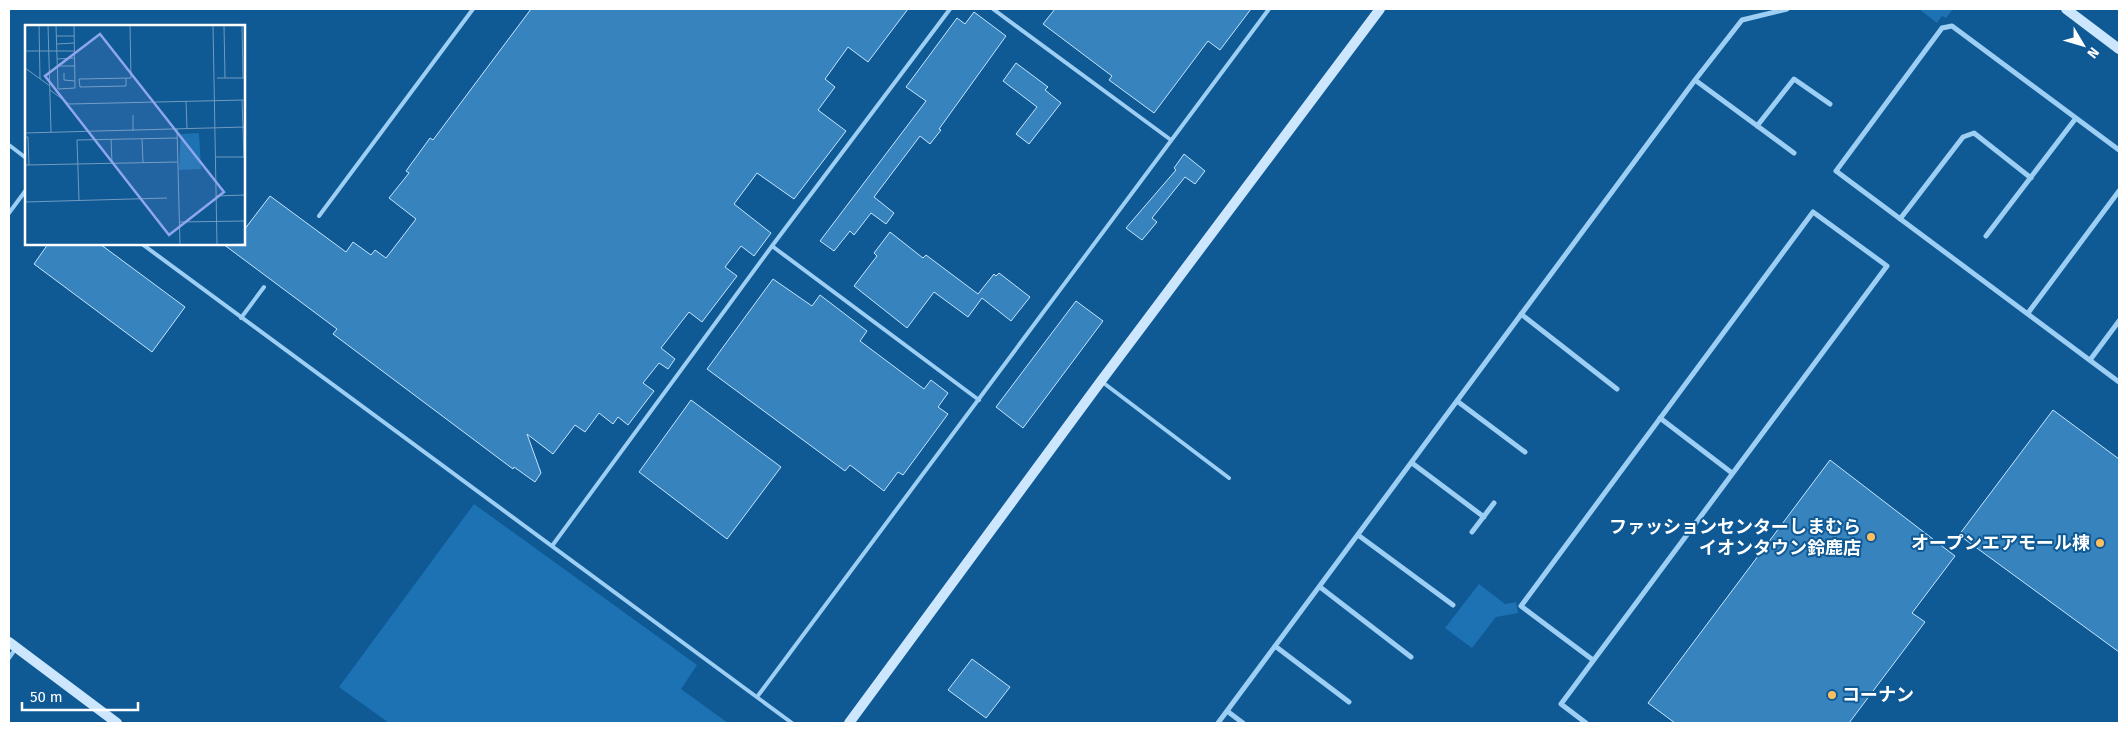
<svg xmlns="http://www.w3.org/2000/svg" width="2128" height="732" font-family="'Fira Sans','Noto Sans JP',sans-serif">
	<rect width="100%" height="100%" fill="#0f5995"/>
	<!-- green -->
	<path fill="#1d72b3" d="M 1919,9 L 1953,9 L 1946,18 L 1942,16 L 1937,23 Z
		M 474,504 L 697,665 L 681,689 L 728,723 L 389,723 L 339,687 Z
		M 1479,584 L 1505,604 L 1516,602 L 1518,613 L 1496,617 L 1472,648 L 1445,628 Z"/>
	<!-- building -->
	<path fill="#3783be" stroke="#c5e5fe" d="M 531,9 L 908,9 L 868,62 L 848,47 L 825,79 L 835,87 L 818,110 L 846,131 L 794,199 L 757,173 L 734,204 L 771,233 L 754,256 L 741,246 L 725,267 L 737,276 L 702,322 L 689,312 L 661,348 L 675,359 L 668,369 L 659,363 L 643,383 L 654,391 L 628,425 L 618,417 L 613,424 L 599,413 L 585,432 L 575,425 L 553,454 L 527,434 L 541,473 L 535,482 L 514,467 L 513,469 L 333,334 L 337,329 L 223,244 L 244,244 L 244,230 L 270,196 L 346,252 L 353,242 L 371,255 L 375,250 L 386,258 L 416,219 L 389,198 L 409,173 L 406,171 L 430,138 L 433,140 Z
		M 1055,9 L 1251,9 L 1220,50 L 1208,41 L 1154,113 L 1109,80 L 1112,76 L 1043,24 Z
		M 974,12 L 1006,36 L 939,129 L 941,130 L 930,144 L 920,136 L 874,197 L 894,213 L 886,224 L 871,213 L 854,235 L 850,231 L 834,251 L 820,241 L 926,101 L 906,87 L 957,18 L 965,24 Z
		M 1016,63 L 1048,87 L 1045,90 L 1061,103 L 1029,144 L 1016,134 L 1037,107 L 1003,81 Z
		M 1184,154 L 1205,171 L 1195,184 L 1185,177 L 1152,218 L 1157,222 L 1142,240 L 1126,228 L 1176,170 L 1174,168 Z
		M 890,232 L 923,258 L 926,255 L 978,294 L 994,274 L 996,276 L 999,273 L 1030,297 L 1011,321 L 982,298 L 968,317 L 934,292 L 907,328 L 854,286 L 877,256 L 874,253 Z
		M 48,244 L 100,244 L 185,307 L 152,352 L 34,264 Z
		M 773,279 L 812,306 L 820,295 L 867,331 L 860,341 L 924,389 L 931,380 L 948,393 L 938,407 L 948,414 L 903,475 L 898,472 L 884,491 L 850,465 L 845,471 L 707,369 Z
		M 1076,301 L 1103,321 L 1023,428 L 996,407 Z
		M 691,400 L 781,467 L 727,539 L 639,472 Z
		M 2053,410 L 2119,459 L 2119,652 L 1959,535 Z
		M 1830,460 L 1955,556 L 1912,613 L 1925,622 L 1849,723 L 1675,723 L 1648,703 Z
		M 972,659 L 1010,687 L 986,718 L 948,690 Z"/>
	<g fill="none" stroke-linecap="round" stroke-linejoin="round">
		<!-- lane -->
		<path stroke="#9dcef4" stroke-width="4" d="M 993,9 L 1171,140
			M 9,145 L 26,158
			M 9,213 L 26,190
			M 319,216 L 473,9
			M 142,244 L 792,723
			M 772,246 L 979,400
			M 241,318 L 264,287
			M 1101,381 L 1229,478
			M 552,546 L 772,246 L 950,9
			M 9,658 L 16,648
			M 757,697 L 1269,9"/>
		<!-- street -->
		<path stroke="#9dcef4" stroke-width="5" d="M 1695,80 L 1794,153
			M 1757,126 L 1794,79 L 1830,104
			M 2119,150 L 1952,26 L 1942,28 L 1836,171 L 2119,382
			M 1900,219 L 1963,137 L 1974,133 L 2031,178
			M 1986,236 L 2076,118
			M 2028,313 L 2119,191
			M 1521,314 L 1617,389
			M 2090,360 L 2119,321
			M 1457,401 L 1525,452
			M 1660,418 L 1732,473
			M 1412,463 L 1484,517
			M 1472,532 L 1494,503
			M 1358,535 L 1453,605
			M 1320,587 L 1411,657
			M 1275,646 L 1349,702
			M 1227,711 L 1243,723
			M 1218,723 L 1695,80 L 1742,20 L 1787,9
			M 1586,723 L 1561,704 L 1887,266 L 1813,212 L 1521,606 L 1593,660"/>
		<!-- secondary -->
		<path stroke="#cce7fd" stroke-width="10" d="M 2066,9 L 2119,49
			M 9,642 L 117,723
			M 849,723 L 1101,381 L 1380,9"/>
	</g>
	<!-- markers -->
	<g fill="#ffbf60" stroke="#0f5995" stroke-width="2">
		<circle cx="1871" cy="537" r="5"/>
		<circle cx="2100" cy="543" r="5"/>
		<circle cx="1832" cy="695" r="5"/>
	</g>
	<g text-anchor="middle" stroke-width="4" stroke-linejoin="round" paint-order="stroke">
		<!-- poi labels -->
		<g font-size="18" font-weight="bold" fill="#fff" stroke="#0f5995" text-anchor="end">
			<text x="1861" y="533">ファッションセンターしまむら<tspan x="1861" dy="21">イオンタウン鈴鹿店</tspan></text>
			<text x="2090" y="549">オープンエアモール棟</text>
			<text x="1842" y="701" text-anchor="start">コーナン</text>
		</g>
	</g>
	<!-- overview -->
	<g transform="translate(25 25)">
		<rect width="220" height="220" fill="#0f5995"/>
		<path d="M 174,108 L 176,144 L 154,145 L 156,109 Z" fill="#1d72b3"/>
		<path fill="none" stroke="#6f9bbf" stroke-width="1" d="M 14,0 L 15,54M 23,0 L 26,107M 31,0 L 33,64 L 50,63 L 49,0M 188,0 L 192,220M 199,0 L 200,53M 217,0 L 218,53M 31,11 L 49,11M 32,19 L 49,18M 0,26 L 49,26M 32,34 L 50,33M 32,41 L 50,41M 0,43 L 25,61M 39,48 L 39,55 L 50,56M 101,53 L 101,61 L 55,62 L 54,54 L 106,53 L 105,0M 192,53 L 219,53M 25,65 L 44,79 L 220,75M 217,75 L 219,132M 161,76 L 162,104M 108,90 L 108,106M 152,104 L 155,220M 0,108 L 220,102M 0,112 L 3,112 L 4,140M 86,114 L 87,138M 117,114 L 118,138M 191,132 L 220,132M 0,140 L 153,137M 191,171 L 220,170M 54,175 L 52,115 L 152,113M 0,177 L 142,173M 154,197 L 220,196M 193,220 L 220,219"/>
		<path fill="#8ea6ec" fill-opacity="0.15" stroke="#8ea6ec" stroke-width="2.5" d="M 75,9 L 199,167 L 144,210 L 20,51 Z"/>
		<rect width="220" height="220" fill="none" stroke="#fff" stroke-width="2.5"/>
	</g>
	<!-- border -->
	<rect width="2128" height="732" fill="none" stroke="#ffffff" stroke-width="20"/>
	<!-- north arrow -->
	<g transform="translate(2083 45) rotate(128)" stroke="#0f5995" stroke-width="4" paint-order="stroke">
	<path d="M0-4L9 19L0 12L-9 19Z" fill="#ffffff"/>
	<text y="-8" font-size="14" font-weight="bold" text-anchor="middle" fill="#ffffff">N</text>
	</g>
	<!-- scale -->
	<path d="M22 702v8h116v-8" fill="none" stroke="#ffffff" stroke-width="2.5"/>
	<text x="30" y="702" font-size="15" fill="#ffffff" stroke="#0f5995" stroke-width="4" paint-order="stroke">50 m</text>
</svg>
